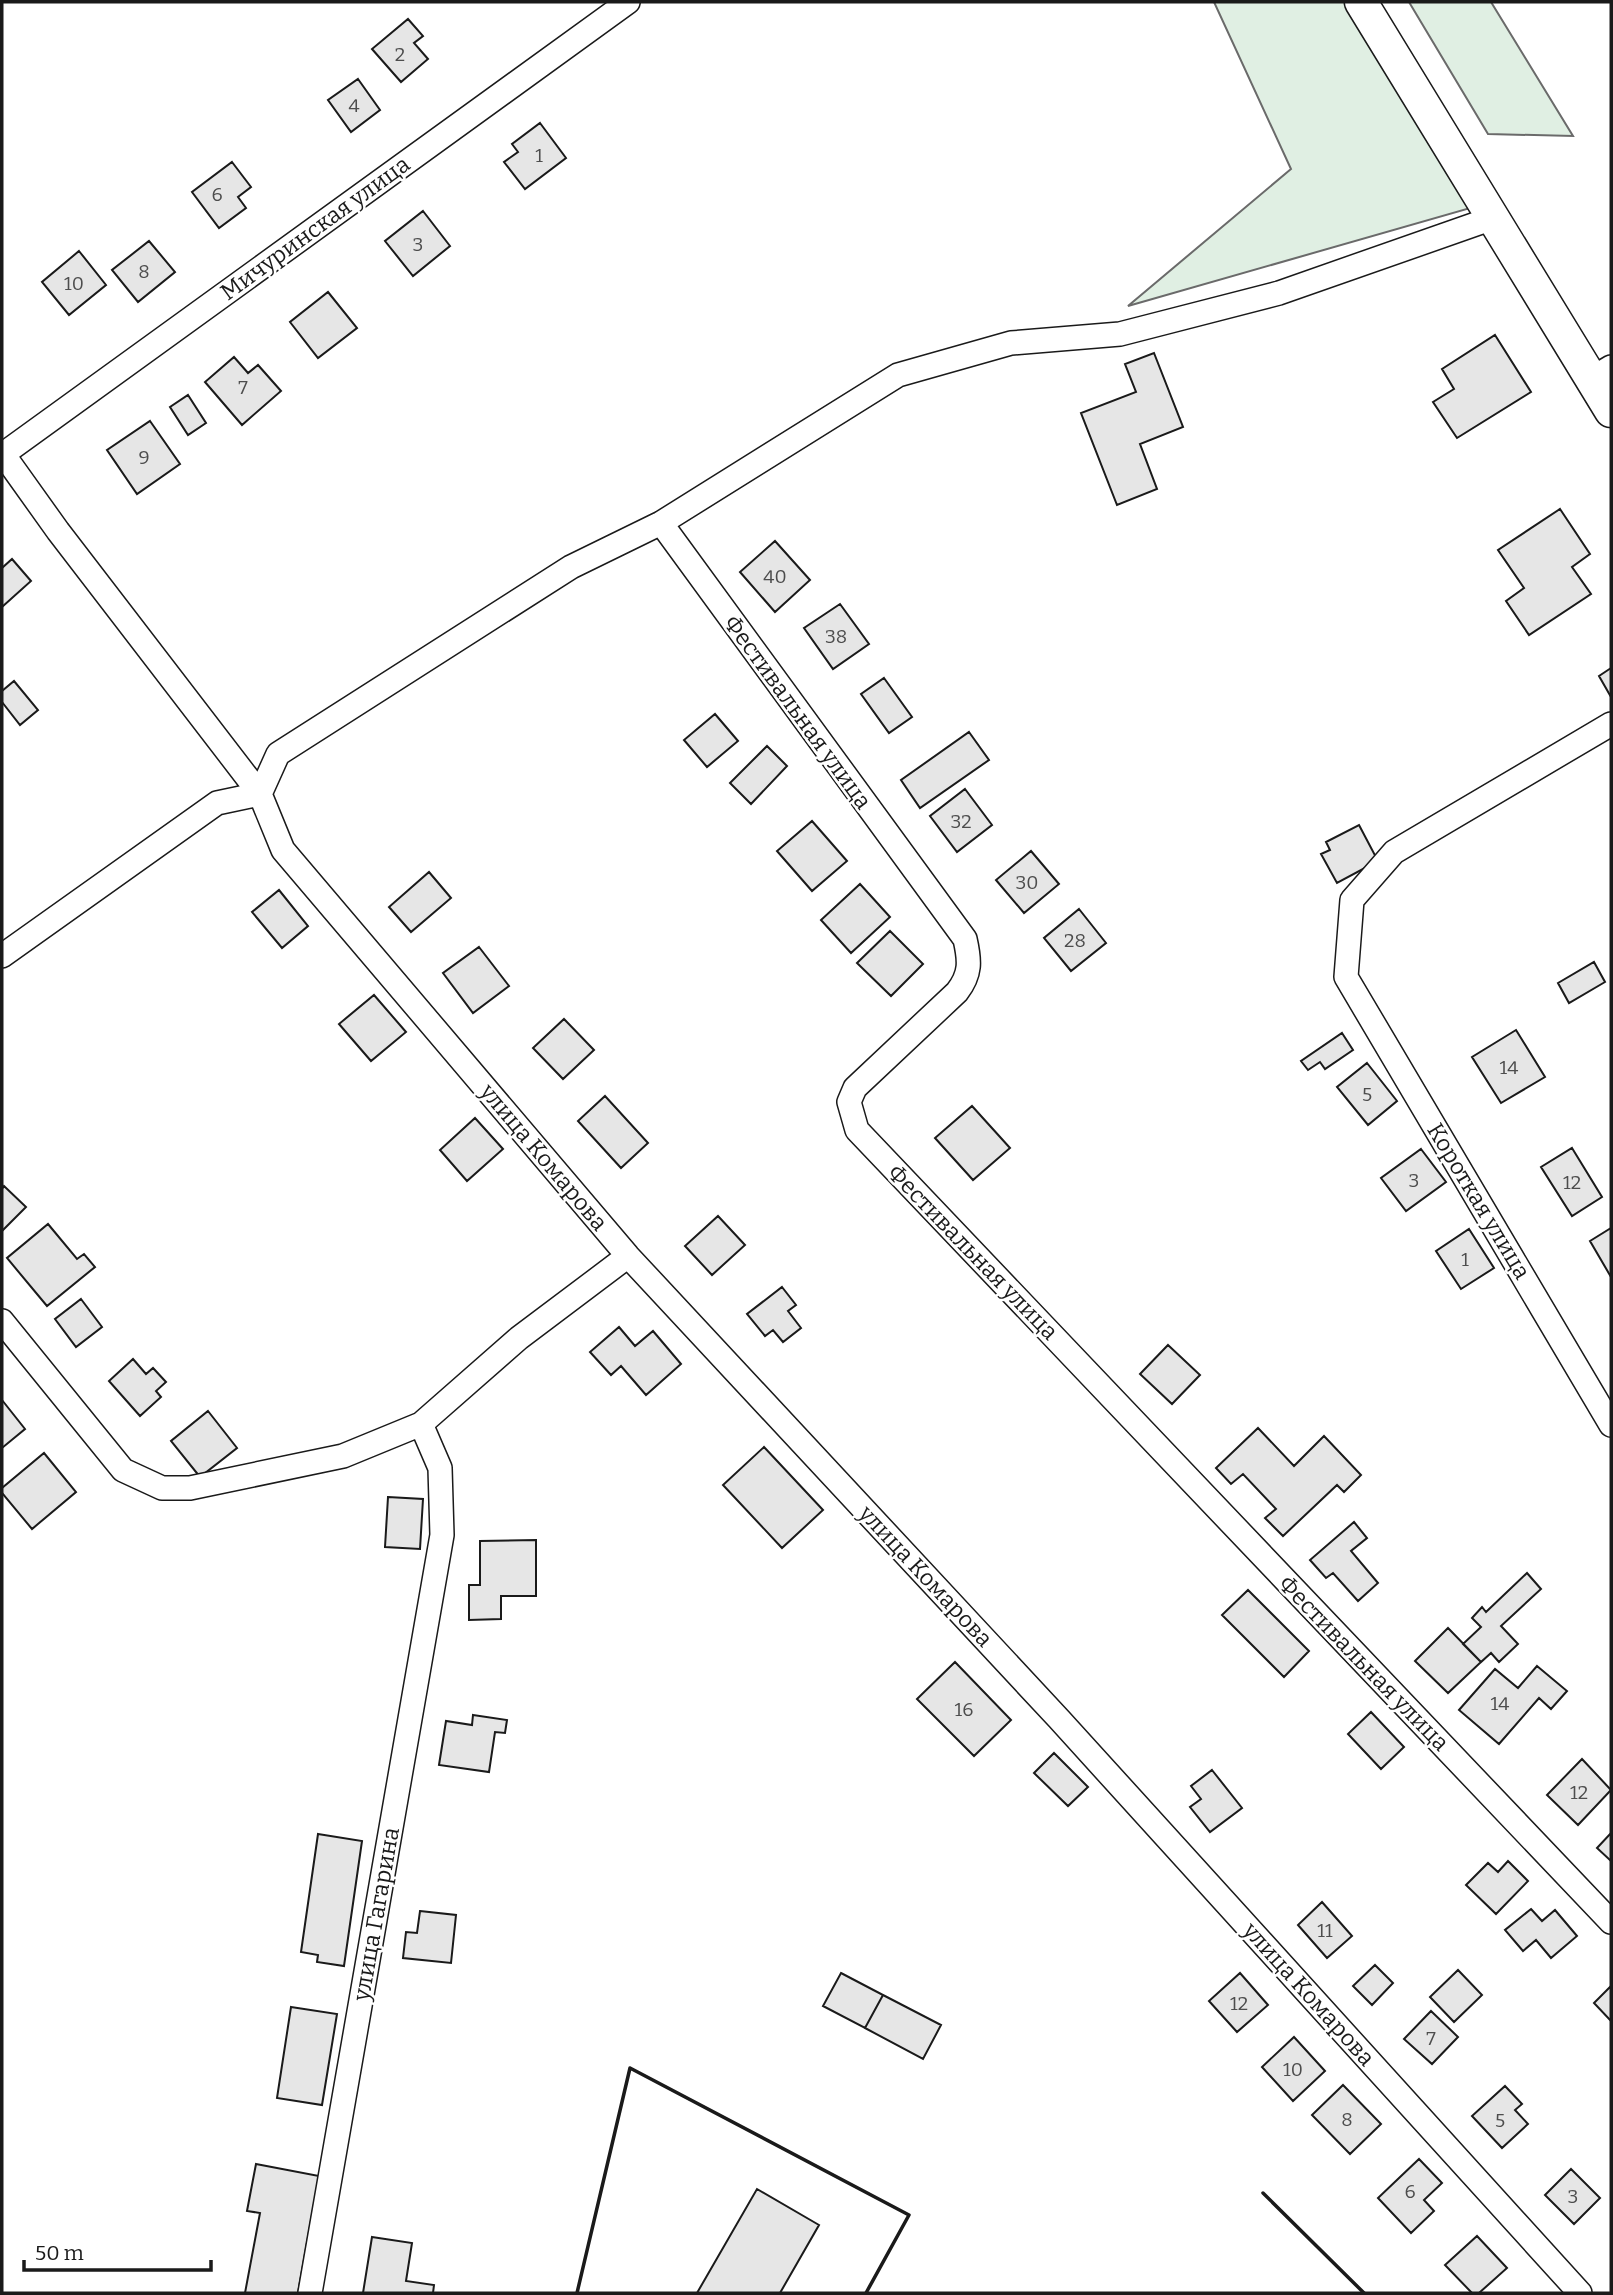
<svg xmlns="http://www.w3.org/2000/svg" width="1613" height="2295" font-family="Bitter,serif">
	<rect width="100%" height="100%" fill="#fff"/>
	<!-- green -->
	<path fill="#e0efe3" stroke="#6a6a6a" stroke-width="2" d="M 1214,2 L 1349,2 L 1474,207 L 1128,306 L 1291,169 Z
		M 1409,2 L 1491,2 L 1573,136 L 1488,134 Z"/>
	<!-- building -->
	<path fill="#e6e6e6" stroke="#1a1a1a" stroke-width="2" d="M 408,19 L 423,36 L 414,43 L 428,59 L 401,82 L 372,49 Z
		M 358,79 L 380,110 L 351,132 L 328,100 Z
		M 540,123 L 566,158 L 525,189 L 504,162 L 518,152 L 512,144 Z
		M 232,162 L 251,187 L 238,197 L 246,208 L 219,228 L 192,192 Z
		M 423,211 L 450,246 L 413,276 L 385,241 Z
		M 149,241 L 175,272 L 138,302 L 112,270 Z
		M 79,251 L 106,285 L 69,315 L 42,282 Z
		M 328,292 L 357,328 L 318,358 L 290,322 Z
		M 1495,335 L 1531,392 L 1457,438 L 1433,402 L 1454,389 L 1442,369 Z
		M 1154,353 L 1183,427 L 1140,444 L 1157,489 L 1117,505 L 1081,413 L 1136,392 L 1125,364 Z
		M 234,357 L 248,373 L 258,365 L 281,391 L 242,425 L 205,382 Z
		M 188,395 L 206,423 L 188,435 L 170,407 Z
		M 150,421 L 180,464 L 137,494 L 107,450 Z
		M 1560,509 L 1590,554 L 1572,567 L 1591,594 L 1529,635 L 1506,601 L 1524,588 L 1498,550 Z
		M 775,541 L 810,580 L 775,612 L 740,572 Z
		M 12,559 L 31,581 L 2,607 L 2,568 Z
		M 840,604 L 869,644 L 833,669 L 804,628 Z
		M 1611,668 L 1611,697 L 1599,676 Z
		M 884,678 L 912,717 L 889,733 L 861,694 Z
		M 14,681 L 38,710 L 20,725 L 2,702 L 2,691 Z
		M 715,714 L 738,741 L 707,767 L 684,740 Z
		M 969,732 L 989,760 L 920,808 L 901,780 Z
		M 767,746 L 787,766 L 751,804 L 730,783 Z
		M 965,789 L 992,825 L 957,852 L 930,816 Z
		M 812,821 L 847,861 L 812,891 L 777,851 Z
		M 1359,825 L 1378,861 L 1337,883 L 1321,854 L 1330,850 L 1326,842 Z
		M 1031,851 L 1059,884 L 1024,913 L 996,880 Z
		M 429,872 L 451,898 L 411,932 L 389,907 Z
		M 860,884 L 890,917 L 851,953 L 821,920 Z
		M 279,890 L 308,926 L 282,948 L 252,912 Z
		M 1079,909 L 1106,943 L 1071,971 L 1044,938 Z
		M 890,931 L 923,964 L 891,996 L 857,963 Z
		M 479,947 L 509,986 L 473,1013 L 443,973 Z
		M 1594,962 L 1605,982 L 1569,1003 L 1558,983 Z
		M 374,995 L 406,1032 L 371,1061 L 339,1024 Z
		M 564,1019 L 594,1050 L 563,1079 L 533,1048 Z
		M 1516,1030 L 1545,1077 L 1501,1103 L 1472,1057 Z
		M 1342,1033 L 1353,1050 L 1325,1069 L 1320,1062 L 1308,1070 L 1301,1061 Z
		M 1367,1063 L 1397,1101 L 1368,1125 L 1337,1087 Z
		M 605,1096 L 648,1143 L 621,1168 L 578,1121 Z
		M 972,1106 L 1010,1148 L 973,1180 L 935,1138 Z
		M 475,1118 L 503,1149 L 467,1181 L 440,1150 Z
		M 1572,1148 L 1602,1197 L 1572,1216 L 1541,1167 Z
		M 1421,1149 L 1446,1182 L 1406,1211 L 1381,1178 Z
		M 4,1186 L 26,1207 L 2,1231 L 2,1189 Z
		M 718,1216 L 745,1245 L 712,1275 L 685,1246 Z
		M 48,1224 L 77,1259 L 84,1254 L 95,1267 L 47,1306 L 7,1258 Z
		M 1611,1228 L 1611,1277 L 1590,1241 Z
		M 1469,1229 L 1494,1268 L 1461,1289 L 1436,1251 Z
		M 782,1287 L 796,1305 L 788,1311 L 801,1328 L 783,1342 L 773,1330 L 765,1336 L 747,1314 Z
		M 81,1299 L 102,1327 L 76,1347 L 55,1319 Z
		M 619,1327 L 635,1346 L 653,1331 L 681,1364 L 646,1395 L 621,1366 L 611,1375 L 590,1352 Z
		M 1168,1345 L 1200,1375 L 1172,1404 L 1140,1374 Z
		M 133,1359 L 146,1374 L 153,1368 L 166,1382 L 156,1391 L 161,1397 L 140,1416 L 109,1381 Z
		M 2,1400 L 25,1429 L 2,1448 Z
		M 208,1411 L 237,1448 L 200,1477 L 171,1441 Z
		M 1258,1428 L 1294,1466 L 1324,1436 L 1361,1475 L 1344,1492 L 1337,1485 L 1283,1536 L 1265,1518 L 1276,1509 L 1243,1474 L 1231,1484 L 1216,1468 Z
		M 764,1447 L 823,1510 L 782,1548 L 723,1485 Z
		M 44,1453 L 76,1492 L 32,1529 L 2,1493 L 2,1488 Z
		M 388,1497 L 423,1499 L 420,1549 L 385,1547 Z
		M 1354,1522 L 1367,1538 L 1351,1551 L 1378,1583 L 1358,1601 L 1333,1573 L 1326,1578 L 1310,1560 Z
		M 536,1540 L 536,1596 L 501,1596 L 501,1619 L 469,1620 L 469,1585 L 480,1585 L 480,1541 Z
		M 1527,1573 L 1541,1589 L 1501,1626 L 1518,1644 L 1499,1662 L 1491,1653 L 1481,1662 L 1463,1644 L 1481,1627 L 1472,1618 L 1482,1607 L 1486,1612 Z
		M 1248,1590 L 1309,1651 L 1284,1677 L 1222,1615 Z
		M 1448,1628 L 1481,1662 L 1448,1693 L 1415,1661 Z
		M 955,1662 L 1011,1720 L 974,1756 L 917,1699 Z
		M 1537,1666 L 1567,1691 L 1551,1709 L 1539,1698 L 1499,1744 L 1459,1710 L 1495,1669 L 1518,1688 Z
		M 1371,1712 L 1404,1747 L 1381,1769 L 1348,1734 Z
		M 473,1715 L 507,1720 L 505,1733 L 495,1732 L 489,1772 L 439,1765 L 446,1721 L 472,1725 Z
		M 1054,1753 L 1088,1787 L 1068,1806 L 1034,1773 Z
		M 1582,1759 L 1611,1790 L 1578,1825 L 1547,1795 Z
		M 1212,1770 L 1242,1808 L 1210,1832 L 1190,1807 L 1201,1799 L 1191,1786 Z
		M 1611,1833 L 1611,1861 L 1597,1848 Z
		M 318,1834 L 362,1841 L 344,1966 L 317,1962 L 318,1955 L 301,1952 Z
		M 1508,1861 L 1528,1881 L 1496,1914 L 1466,1885 L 1488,1863 L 1498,1872 Z
		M 1322,1902 L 1352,1936 L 1327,1958 L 1298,1925 Z
		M 1531,1909 L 1542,1921 L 1555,1910 L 1577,1936 L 1551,1958 L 1536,1940 L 1523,1951 L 1505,1930 Z
		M 420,1911 L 456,1915 L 451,1963 L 403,1958 L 406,1932 L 417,1933 Z
		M 1375,1965 L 1393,1983 L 1372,2005 L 1353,1986 Z
		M 1458,1970 L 1482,1995 L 1454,2022 L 1430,1997 Z
		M 841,1973 L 883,1995 L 865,2028 L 823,2006 Z
		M 1240,1973 L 1268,2005 L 1237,2032 L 1209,2001 Z
		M 1611,1986 L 1611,2021 L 1594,2003 Z
		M 883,1995 L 941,2025 L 923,2059 L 865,2028 Z
		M 291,2007 L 337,2014 L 322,2105 L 277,2098 Z
		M 1431,2011 L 1458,2037 L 1432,2064 L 1404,2039 Z
		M 1294,2037 L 1325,2071 L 1293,2101 L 1262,2067 Z
		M 1343,2085 L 1381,2124 L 1350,2154 L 1312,2115 Z
		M 1505,2086 L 1522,2104 L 1515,2110 L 1528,2124 L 1502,2148 L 1472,2116 Z
		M 1419,2159 L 1442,2183 L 1424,2200 L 1434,2211 L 1411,2233 L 1378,2198 Z
		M 256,2164 L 319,2176 L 298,2293 L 245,2293 L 260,2213 L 247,2211 Z
		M 1571,2169 L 1600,2198 L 1574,2224 L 1545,2195 Z
		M 757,2189 L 819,2225 L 780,2293 L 697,2293 Z
		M 1477,2236 L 1507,2268 L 1479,2293 L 1472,2293 L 1445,2265 Z
		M 372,2237 L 412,2243 L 406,2281 L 434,2285 L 433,2293 L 363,2293 Z"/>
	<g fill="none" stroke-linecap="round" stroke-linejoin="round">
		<defs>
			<path id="street" d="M 1493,218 L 1279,293 L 1120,334 L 1011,343 L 898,375 L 661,523 L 571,567 L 278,754 L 260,794 L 283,850 L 628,1256 L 1059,1719 L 1580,2293
				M 1591,379 L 1611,367
				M 2,455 L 628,2
				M 661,523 L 965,939 C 970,961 971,974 957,992 L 855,1088 L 849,1102 L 857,1130 L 1611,1922
				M 1611,724 L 1394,852 L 1352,900 L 1346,977 L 1611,1425
				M 2,956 L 217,803 L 260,794 L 58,531 L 3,454
				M 2,1321 L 123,1470 L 162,1488 L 190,1488 L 343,1456 L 421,1424 L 519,1338 L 628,1256
				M 310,2293 L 442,1535 L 440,1468 L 421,1424"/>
			<path id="secondary" d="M 1361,2 L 1611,411"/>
		</defs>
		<!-- street casing -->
		<use href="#street" stroke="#1a1a1a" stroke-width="26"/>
		<!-- secondary casing -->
		<use href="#secondary" stroke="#1a1a1a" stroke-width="35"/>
		<!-- street -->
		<use href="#street" stroke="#fff" stroke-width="23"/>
		<!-- secondary -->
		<use href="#secondary" stroke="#fff" stroke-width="32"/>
		<!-- wall -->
		<path stroke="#1a1a1a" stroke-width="3.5" d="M 1263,2193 L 1364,2293
			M 577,2293 L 630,2068 L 909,2215 L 866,2293"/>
	</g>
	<g text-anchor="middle" stroke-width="5" stroke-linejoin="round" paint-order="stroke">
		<!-- number labels -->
		<g font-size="19" fill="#4d4d4d">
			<text x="400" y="61">2</text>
			<text x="354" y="112">4</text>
			<text x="539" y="162">1</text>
			<text x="217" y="201">6</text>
			<text x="418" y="251">3</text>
			<text x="144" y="278">8</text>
			<text x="74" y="290">10</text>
			<text x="243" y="394">7</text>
			<text x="144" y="464">9</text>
			<text x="775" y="583">40</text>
			<text x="836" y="643">38</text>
			<text x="961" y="828">32</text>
			<text x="1027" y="889">30</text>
			<text x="1075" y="947">28</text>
			<text x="1509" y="1074">14</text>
			<text x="1367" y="1101">5</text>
			<text x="1414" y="1187">3</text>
			<text x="1572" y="1189">12</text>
			<text x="1465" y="1266">1</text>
			<text x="1500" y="1710">14</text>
			<text x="964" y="1716">16</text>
			<text x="1579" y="1799">12</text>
			<text x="1325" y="1937">11</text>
			<text x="1239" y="2010">12</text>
			<text x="1431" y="2045">7</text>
			<text x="1293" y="2076">10</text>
			<text x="1347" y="2126">8</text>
			<text x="1500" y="2127">5</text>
			<text x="1410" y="2198">6</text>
			<text x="1573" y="2203">3</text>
		</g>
		<!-- street labels -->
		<g font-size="23" fill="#1a1a1a" stroke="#fff">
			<text transform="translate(315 228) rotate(-36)" y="8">Мичуринская улица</text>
			<text transform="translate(798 712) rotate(54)" y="8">Фестивальная улица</text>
			<text transform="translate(544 1157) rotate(50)" y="8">улица Комарова</text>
			<text transform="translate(1479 1201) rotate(59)" y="8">Короткая улица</text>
			<text transform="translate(973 1252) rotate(46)" y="8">Фестивальная улица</text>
			<text transform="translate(926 1576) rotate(47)" y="8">улица Комарова</text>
			<text transform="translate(1364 1663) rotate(46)" y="8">Фестивальная улица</text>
			<text transform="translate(376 1914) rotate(-80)" y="8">улица Гагарина</text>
			<text transform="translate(1309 1994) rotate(48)" y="8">улица Комарова</text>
		</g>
	</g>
	<!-- border -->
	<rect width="1613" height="2295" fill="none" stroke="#1a1a1a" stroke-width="7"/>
	<!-- scale -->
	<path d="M24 2260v10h187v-10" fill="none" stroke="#1a1a1a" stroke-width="3.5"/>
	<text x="35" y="2260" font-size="21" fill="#1a1a1a" stroke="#ffffff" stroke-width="5" paint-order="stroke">50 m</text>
</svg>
